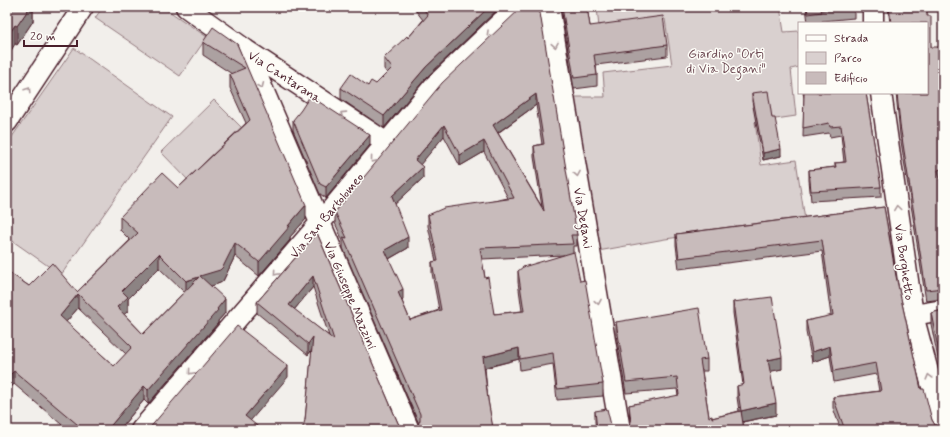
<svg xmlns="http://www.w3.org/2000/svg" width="950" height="437" font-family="Mynerve,sans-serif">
	<rect width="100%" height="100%" fill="#f2efeb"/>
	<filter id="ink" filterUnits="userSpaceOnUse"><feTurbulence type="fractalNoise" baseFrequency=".025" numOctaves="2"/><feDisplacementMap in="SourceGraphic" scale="8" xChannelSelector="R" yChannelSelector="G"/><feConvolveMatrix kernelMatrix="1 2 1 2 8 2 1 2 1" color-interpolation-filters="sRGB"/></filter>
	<g filter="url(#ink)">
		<!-- green -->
		<path fill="#d9d0cf" stroke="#92787d" d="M 103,7 L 163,7 L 207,37 L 180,76 L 95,18 Z
			M 597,7 L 780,7 L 784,32 L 799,31 L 799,67 L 791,69 L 796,116 L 755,122 L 761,165 L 796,160 L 805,220 L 665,239 L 598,251 L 573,97 L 605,97 L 603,73 L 672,65 L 665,19 L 599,28 Z
			M 74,48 L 172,117 L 61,275 L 7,237 L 7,144 Z
			M 214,100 L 242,128 L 189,181 L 161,152 Z"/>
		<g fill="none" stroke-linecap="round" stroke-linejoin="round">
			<defs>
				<path id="street" d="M 186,7 L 246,50 L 387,143
					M 549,7 L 620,430
					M 873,7 L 873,23
					M 246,50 L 409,430
					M 881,93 L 913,315 L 943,428
					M 7,122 L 83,7
					M 913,315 L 943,310
					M 141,430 L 320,223 L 434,86 L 517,7"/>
			</defs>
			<!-- street casing -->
			<use href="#street" stroke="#4a1f2b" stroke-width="23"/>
			<!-- street -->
			<use href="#street" stroke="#fdfcf7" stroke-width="20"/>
		</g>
		<!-- wall -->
		<path fill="#aca1a1" stroke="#4a1f2b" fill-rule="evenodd" d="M 7,7 L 33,7 L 33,21 L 17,45 L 15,44 Z
			M 413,7 L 442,7 L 443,9 L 446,7 L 500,7 L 426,78 L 384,128 L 341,99 L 341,88 L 368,86 L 376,84 L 387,73 L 384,69 L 384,58 L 408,38 L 423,20 Z
			M 522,7 L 577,235 L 577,246 L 573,246 L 573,253 L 603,384 L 603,396 L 557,400 L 553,364 L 520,370 L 519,359 L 485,368 L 488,400 L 493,430 L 414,429 L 419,424 L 343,248 L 343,241 L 335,223 L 335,212 ZM 536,105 L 542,144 L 534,146 L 534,157 L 542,207 L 498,133 ZM 444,136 L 460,166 L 484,152 L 508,198 L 428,215 L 428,226 L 436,261 L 432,262 L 432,273 L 439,310 L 410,320 L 402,301 L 403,300 L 389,259 L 408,248 L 395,204 L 423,178 L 420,164 ZM 564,255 L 518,271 L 518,282 L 522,311 L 494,314 L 485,278 L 482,259 Z
			M 561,7 L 587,7 L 590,26 L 667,45 L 667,56 L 596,65 L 597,75 L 597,86 L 574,89 Z
			M 784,7 L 854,7 L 854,18 L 822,21 L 822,23 L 808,23 L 806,7 L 784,10 Z
			M 888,7 L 927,7 L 927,16 L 931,47 L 940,180 L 943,193 L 943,299 L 926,301 L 900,135 L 896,93 L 927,93 L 927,23 L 890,23 Z
			M 203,42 L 237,44 L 306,219 L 290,237 L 290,240 L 259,276 L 235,256 L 223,281 L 220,283 L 211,286 L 225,313 L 218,321 L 218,323 L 148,404 L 144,400 L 119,430 L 68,430 L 14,384 L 7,392 L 7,271 L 29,286 L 77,292 L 130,240 L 120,230 L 120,217 L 178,188 L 246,123 L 230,88 L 230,74 L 232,74 L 203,55 ZM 159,268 L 184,292 L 143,334 L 124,314 L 128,311 L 128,299 ZM 78,308 L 126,354 L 114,366 L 66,322 Z
			M 752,93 L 772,118 L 781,156 L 763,160 L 752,101 Z
			M 803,93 L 866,93 L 881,187 L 881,197 L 811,201 L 809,180 L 809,170 L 835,167 L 835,163 L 844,162 L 841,135 L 830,137 L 829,133 L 803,137 L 804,98 Z
			M 293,120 L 370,145 L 326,198 L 320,194 L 293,130 Z
			M 884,207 L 896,276 L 921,389 L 932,420 L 935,425 L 943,430 L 841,430 L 833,408 L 833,397 L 879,391 L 876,374 L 834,382 L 830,356 L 812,362 L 806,332 L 806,321 L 831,316 L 822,251 L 679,269 L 676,245 L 676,234 Z
			M 317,233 L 398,423 L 402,428 L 305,420 L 312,350 L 308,355 L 257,313 L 257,302 ZM 313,287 L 329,336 L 294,310 Z
			M 733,302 L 782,369 L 770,371 L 776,415 L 743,422 L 744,430 L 596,430 L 595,422 L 595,411 L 616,429 L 622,430 L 628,427 L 630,423 L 629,405 L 678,396 L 677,389 L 626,393 L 616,334 L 616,322 L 707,359 L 707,371 L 702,371 L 709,417 L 712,418 L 739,411 L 737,397 L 737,386 L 743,385 L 733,313 Z
			M 943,310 L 943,383 L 931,324 L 931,313 Z"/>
		<!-- shaded-wall -->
		<path fill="#8c8383" stroke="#4a1f2b" d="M 30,7 L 33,7 L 33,21 L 17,45 L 17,26 Z
			M 489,7 L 500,7 L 426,78 L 384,128 L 384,116 L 426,67 Z
			M 15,25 L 15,44 L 7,57 L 7,37 Z
			M 536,94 L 536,105 L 493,136 L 493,125 Z
			M 444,125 L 444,136 L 415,171 L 415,160 Z
			M 370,135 L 370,145 L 326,198 L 326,187 Z
			M 484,141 L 484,152 L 460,166 L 460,155 Z
			M 781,149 L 781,156 L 763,160 L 763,153 Z
			M 423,167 L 423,178 L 392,207 L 392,196 Z
			M 943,168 L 943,179 L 938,181 L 938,170 Z
			M 306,205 L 306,219 L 290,237 L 290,240 L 259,276 L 259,262 L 288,226 Z
			M 408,237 L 408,248 L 385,261 L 385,250 Z
			M 235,243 L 235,256 L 223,281 L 220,283 L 200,290 L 200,276 Z
			M 159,254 L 159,268 L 128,299 L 128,311 L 117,321 L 117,307 L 122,291 Z
			M 313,276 L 313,287 L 289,316 L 289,305 Z
			M 199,277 L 186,294 L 186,281 Z
			M 403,289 L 403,300 L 398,303 L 398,292 Z
			M 78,294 L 78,308 L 60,329 L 60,316 Z
			M 225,299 L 225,313 L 218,321 L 218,323 L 148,404 L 148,390 Z
			M 313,337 L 313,348 L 308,355 L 308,344 Z
			M 830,346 L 830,356 L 812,362 L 812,352 Z
			M 519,348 L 519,359 L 483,368 L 483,357 Z
			M 782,357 L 782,369 L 768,372 L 768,360 Z
			M 288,366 L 288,377 L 245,427 L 245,416 Z
			M 14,371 L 14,384 L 7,392 L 7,378 Z
			M 144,386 L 144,400 L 119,430 L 107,430 Z
			M 776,403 L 776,415 L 741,422 L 741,411 Z"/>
		<!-- building -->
		<path fill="#c8bbbb" stroke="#4a1f2b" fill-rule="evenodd" d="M 7,7 L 30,7 L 17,26 L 15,25 L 7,37 Z
			M 422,7 L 442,7 L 443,9 L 446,7 L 489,7 L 426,67 L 384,116 L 341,88 L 351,74 L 368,86 L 371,81 L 376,84 L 392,68 L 384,58 L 407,36 L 408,38 L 428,15 Z
			M 522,7 L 539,7 L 577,235 L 571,235 L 573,244 L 480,248 L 485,278 L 488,277 L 494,314 L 524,311 L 518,271 L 523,267 L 574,252 L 580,281 L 585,280 L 603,384 L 557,389 L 553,353 L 520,359 L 519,348 L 483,357 L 488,400 L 493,428 L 488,430 L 410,430 L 414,429 L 418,425 L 420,420 L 420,414 L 343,237 L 347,238 L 335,212 L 442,83 ZM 536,94 L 544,144 L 534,146 L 544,211 L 493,125 ZM 444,125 L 460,155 L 484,141 L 514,198 L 444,208 L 428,215 L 438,261 L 432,262 L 441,310 L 410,320 L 398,292 L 403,289 L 385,250 L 408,237 L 392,196 L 423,167 L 415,160 Z
			M 562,7 L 587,7 L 590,26 L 663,16 L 667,45 L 594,55 L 597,75 L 574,78 Z
			M 807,7 L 849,7 L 821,10 L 822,12 L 808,14 Z
			M 889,7 L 927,7 L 927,16 L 931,16 L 931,47 L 943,47 L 943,168 L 938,170 L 943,193 L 943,288 L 926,290 L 900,125 L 897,93 L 927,93 L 927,23 L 891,23 Z
			M 213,27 L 237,44 L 306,205 L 288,226 L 290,226 L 259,262 L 235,243 L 223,267 L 220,270 L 200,276 L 225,299 L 217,309 L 218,310 L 148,390 L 144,386 L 107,430 L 84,430 L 14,371 L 7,378 L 7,271 L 29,286 L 52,263 L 77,292 L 138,233 L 120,217 L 162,173 L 178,188 L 250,120 L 230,74 L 245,68 L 203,42 ZM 159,254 L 186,281 L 199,277 L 143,334 L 117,307 L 128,297 L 122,291 ZM 78,294 L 132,347 L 114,366 L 60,316 Z
			M 768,91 L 772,118 L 775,118 L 781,149 L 763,153 L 752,93 Z
			M 804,93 L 866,93 L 881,187 L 811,191 L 809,170 L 836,167 L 835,163 L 846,162 L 841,126 L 830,127 L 829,123 L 803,128 Z
			M 310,96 L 370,135 L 326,187 L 320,184 L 293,120 L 301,110 Z
			M 884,207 L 896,276 L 921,389 L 924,389 L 932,420 L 935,425 L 940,428 L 943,428 L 943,430 L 845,430 L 833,397 L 881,391 L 876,363 L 834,371 L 830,346 L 812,352 L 806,321 L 833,315 L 822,240 L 679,258 L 676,234 Z
			M 317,233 L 398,423 L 402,428 L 407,430 L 302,430 L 305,420 L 313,337 L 308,344 L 257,302 ZM 313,276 L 334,340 L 289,305 Z
			M 772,297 L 782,357 L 768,360 L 776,403 L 741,411 L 744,430 L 597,430 L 595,411 L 607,409 L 611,425 L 616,429 L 622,430 L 628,427 L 631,422 L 629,405 L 679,395 L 677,377 L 626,382 L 616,322 L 699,308 L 707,359 L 700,360 L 709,417 L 712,416 L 712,418 L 741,411 L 737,386 L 744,384 L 733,302 Z
			M 943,310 L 943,372 L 931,313 Z
			M 237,326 L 288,366 L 245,416 L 262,430 L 148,430 Z"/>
		<!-- one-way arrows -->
		<defs><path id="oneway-chevron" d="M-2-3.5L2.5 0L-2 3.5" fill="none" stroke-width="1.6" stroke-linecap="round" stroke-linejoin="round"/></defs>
		<g stroke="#ac999b">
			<use href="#oneway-chevron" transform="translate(489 34) rotate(137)"/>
			<use href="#oneway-chevron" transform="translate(555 45) rotate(80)"/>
			<use href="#oneway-chevron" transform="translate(261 86) rotate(67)"/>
			<use href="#oneway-chevron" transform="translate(28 90) rotate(-57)"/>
			<use href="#oneway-chevron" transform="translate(343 114) rotate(-147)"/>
			<use href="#oneway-chevron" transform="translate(373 160) rotate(130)"/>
			<use href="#oneway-chevron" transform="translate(577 174) rotate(80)"/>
			<use href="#oneway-chevron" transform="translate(897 208) rotate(-98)"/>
			<use href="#oneway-chevron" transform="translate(276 273) rotate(131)"/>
			<use href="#oneway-chevron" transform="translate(598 302) rotate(80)"/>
			<use href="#oneway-chevron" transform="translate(191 372) rotate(131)"/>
			<use href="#oneway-chevron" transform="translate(929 377) rotate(-105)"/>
		</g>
	</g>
	<g text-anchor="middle" stroke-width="3" stroke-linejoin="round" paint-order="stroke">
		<!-- park labels -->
		<g font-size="13" fill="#6e4b54" stroke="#fdfcf7">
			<text x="726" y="58">Giardino "Orti<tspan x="726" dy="15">di Via Degani"</tspan></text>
		</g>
		<!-- street labels -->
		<g font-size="13" fill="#4a1f2b" stroke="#fdfcf7">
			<text transform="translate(285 76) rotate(33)" y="5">Via Cantarana</text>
			<text transform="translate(326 215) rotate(-50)" y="5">Via San Bartolomeo</text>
			<text transform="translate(584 218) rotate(80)" y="5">Via Degani</text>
			<text transform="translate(905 262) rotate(82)" y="5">Via Borghetto</text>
			<text transform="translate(351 295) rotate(67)" y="5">Via Giuseppe Mazzini</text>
		</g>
	</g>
	<!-- margin -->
	<rect width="950" height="437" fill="none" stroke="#fdfcf7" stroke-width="24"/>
	<rect x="12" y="12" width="926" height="413" fill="none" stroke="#4a1f2b" stroke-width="1.5" filter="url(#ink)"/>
	<!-- legend -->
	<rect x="798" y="22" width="130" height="72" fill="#fdfcf7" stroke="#b5a4a5"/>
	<rect x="806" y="35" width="20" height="6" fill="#fdfcf7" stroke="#b5a4a5"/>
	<text x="834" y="42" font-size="12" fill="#4a1f2b">Strada</text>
	<rect x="806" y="52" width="20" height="12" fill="#d9d0cf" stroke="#b5a4a5"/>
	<text x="834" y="62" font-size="12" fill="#4a1f2b">Parco</text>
	<rect x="806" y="72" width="20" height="12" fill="#c8bbbb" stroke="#b5a4a5"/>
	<text x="834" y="82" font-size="12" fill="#4a1f2b">Edificio</text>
	<!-- scale -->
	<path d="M24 40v6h53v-6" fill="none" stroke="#4a1f2b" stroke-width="2"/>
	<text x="30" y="40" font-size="12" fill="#4a1f2b" stroke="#fdfcf7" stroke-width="3" paint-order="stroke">20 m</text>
</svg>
